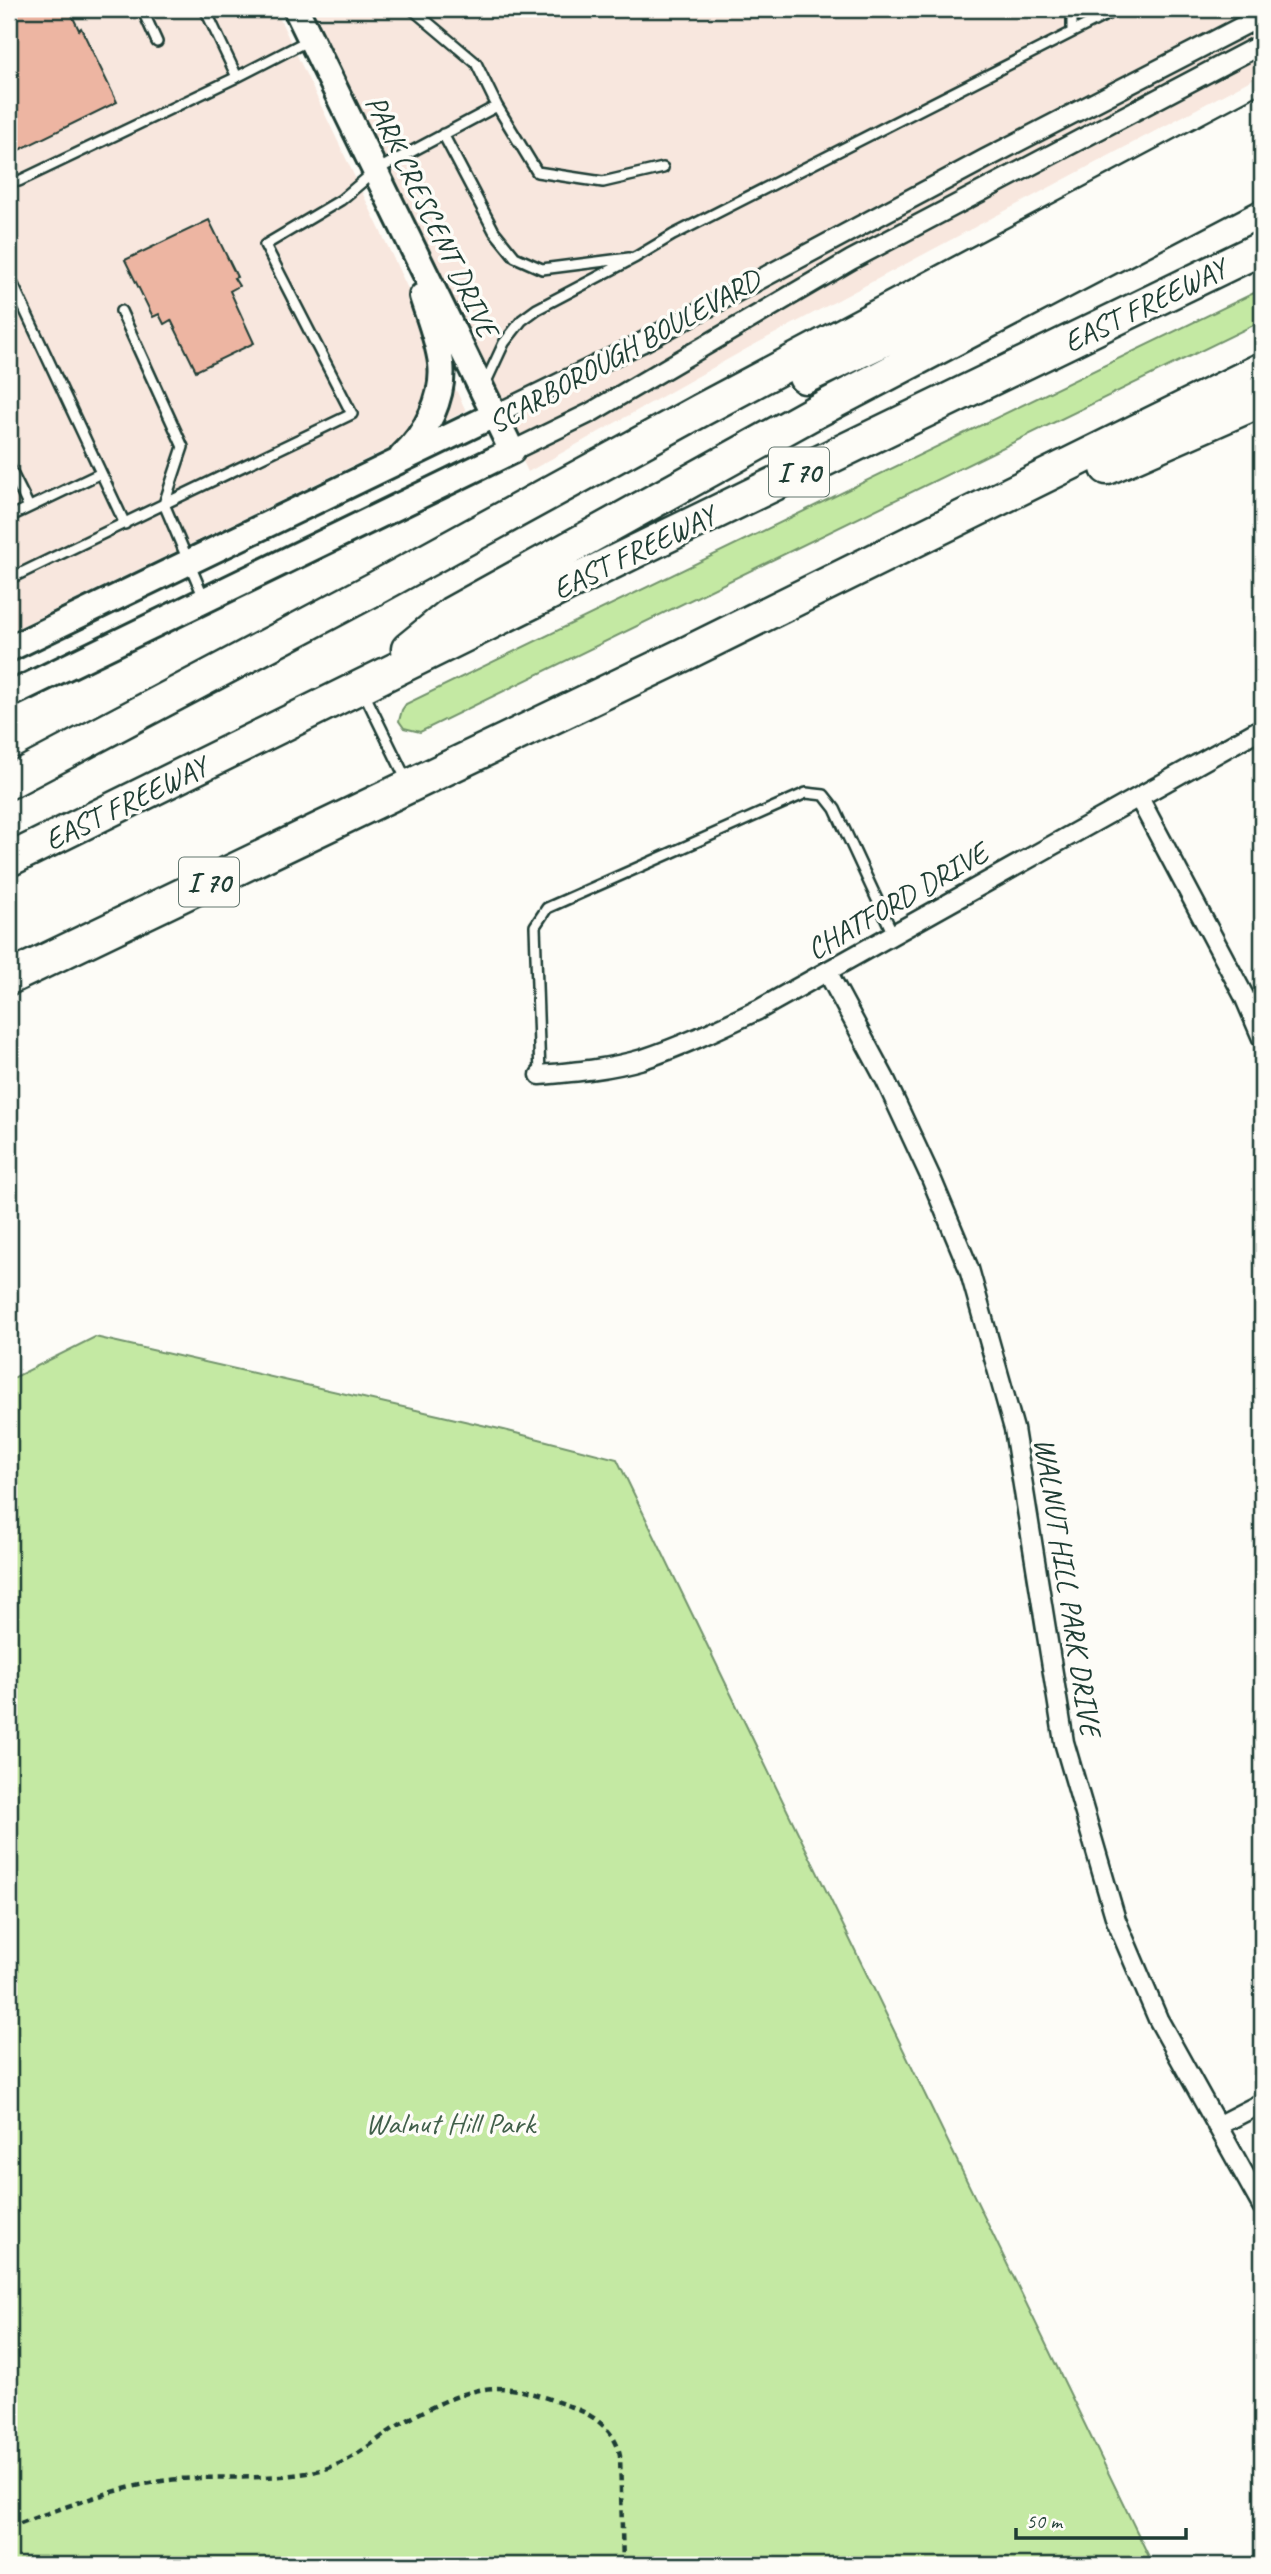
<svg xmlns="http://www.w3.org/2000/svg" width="1271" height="2574" font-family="Caveat,sans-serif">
	<rect width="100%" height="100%" fill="#fdfcf7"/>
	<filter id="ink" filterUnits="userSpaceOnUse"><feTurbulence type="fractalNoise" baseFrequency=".0143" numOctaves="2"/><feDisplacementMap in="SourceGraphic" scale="14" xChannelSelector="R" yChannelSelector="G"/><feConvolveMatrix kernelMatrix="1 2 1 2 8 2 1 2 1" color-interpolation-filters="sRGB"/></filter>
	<g filter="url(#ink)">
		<!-- built -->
		<path fill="#f8e7de" d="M 9,9 L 275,9 L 466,411 L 9,632 Z
			M 312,9 L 1262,9 L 1262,74 L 748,348 L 528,472 Z"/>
		<!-- green -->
		<path fill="#c4e9a3" stroke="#72936c" stroke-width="2" d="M 1262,289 L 1262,321 L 420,732 L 404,728 L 399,721 L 402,710 L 406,704 Z
			M 95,1337 L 504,1430 L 617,1459 L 1153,2565 L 9,2565 L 9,1380 Z"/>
		<!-- building -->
		<path fill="#edb5a2" stroke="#1f3d34" stroke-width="2" d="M 21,9 L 69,9 L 79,30 L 81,28 L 117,102 L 9,155 L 9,15 Z
			M 209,220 L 237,277 L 234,278 L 239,286 L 230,291 L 254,343 L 196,371 L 171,320 L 164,324 L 159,314 L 153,317 L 125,260 Z"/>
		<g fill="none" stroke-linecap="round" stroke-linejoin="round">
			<defs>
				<path id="lane" d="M 142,9 L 157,42
					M 205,9 L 237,77
					M 1072,9 L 1072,32
					M 497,106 L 537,172 L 603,182 L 663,168
					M 443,134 L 494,231 L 515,257 L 542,269 L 629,258
					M 19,181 L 237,77 L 309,40
					M 9,276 L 125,524
					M 121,311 L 183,447 L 164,504
					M 485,384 L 504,343 L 522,320 L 537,309 L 636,257 L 673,235 L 1118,9
					M 9,467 L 29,507
					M 164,504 L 352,414 L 265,245 L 341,200 L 375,171 L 497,106 L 476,63 L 412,9
					M 9,517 L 101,473
					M 9,579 L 164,504 L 204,598
					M 364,693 L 407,781
					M 540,1075 L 535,926 L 547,908 L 806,793 L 824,795 L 835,809 L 893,934"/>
				<path id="street" d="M 494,415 L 641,343 L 985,159 L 1262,16
					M 512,451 L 590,413 L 851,260 L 1262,44
					M 1139,798 L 1244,996 L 1262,1038
					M 828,973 L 885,1079 L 931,1178 L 969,1269 L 1014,1429 L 1064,1742 L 1116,1920 L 1158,2019 L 1262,2206
					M 540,1075 C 575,1072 609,1069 643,1059 C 683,1046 720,1028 758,1010 L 1262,728
					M 1217,2126 L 1262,2103"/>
				<path id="secondary" d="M 402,456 C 426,434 445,397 441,363 C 438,340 429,318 422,296
					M 9,649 L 494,415
					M 9,695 L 512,451 L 296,9"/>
				<path id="highway" d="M 805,377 L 1021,275 L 1262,145
					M 1107,468 L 1262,400
					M 408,649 L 452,613 L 813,413 L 1262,178
					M 9,782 L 376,588 L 701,410 L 1262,112
					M 9,860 L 638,550 L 1262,248
					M 9,978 L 689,652 L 1262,369"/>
			</defs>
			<!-- lane casing -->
			<use href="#lane" stroke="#1f3d34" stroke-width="14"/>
			<!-- street casing -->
			<use href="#street" stroke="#1f3d34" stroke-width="23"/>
			<!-- secondary casing -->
			<use href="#secondary" stroke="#1f3d34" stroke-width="30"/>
			<!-- highway casing -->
			<use href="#highway" stroke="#1f3d34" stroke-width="37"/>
			<!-- path -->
			<path stroke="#1f3d34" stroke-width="4.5" stroke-dasharray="7 5" stroke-linecap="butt" d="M 9,2527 C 58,2510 110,2489 162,2481 C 214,2473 281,2484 331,2467 C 352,2460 372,2443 390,2431 C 417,2413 464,2388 497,2388 C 521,2388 547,2398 569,2406 C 593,2414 615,2430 620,2455 L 623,2565"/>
			<!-- lane -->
			<use href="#lane" stroke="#fdfcf7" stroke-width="9"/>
			<!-- street -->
			<use href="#street" stroke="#fdfcf7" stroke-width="18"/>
			<!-- secondary -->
			<use href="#secondary" stroke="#fdfcf7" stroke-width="24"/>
			<!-- highway -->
			<use href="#highway" stroke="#fdfcf7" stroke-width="32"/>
		</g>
	</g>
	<g text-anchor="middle" stroke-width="7" stroke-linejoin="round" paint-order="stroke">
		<!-- shield labels -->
		<g fill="#fdfcf7" stroke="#62766e" stroke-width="2">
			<rect x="769" y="447.5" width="60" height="49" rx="5"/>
			<rect x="179" y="857.5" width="60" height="49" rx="5"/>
		</g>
		<g font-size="28" font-weight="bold" fill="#1f3d34">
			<text x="799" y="482">I 70</text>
			<text x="209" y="892">I 70</text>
		</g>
		<!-- street labels -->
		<g font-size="30" fill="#1f3d34" stroke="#fdfcf7">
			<text transform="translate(432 216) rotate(64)" y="10">PARK CRESCENT DRIVE</text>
			<text transform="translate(1145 305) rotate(-26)" y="10">EAST FREEWAY</text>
			<text transform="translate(624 351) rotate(-29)" y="10">SCARBOROUGH BOULEVARD</text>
			<text transform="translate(634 552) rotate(-26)" y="10">EAST FREEWAY</text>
			<text transform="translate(126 803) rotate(-26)" y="10">EAST FREEWAY</text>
			<text transform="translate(897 901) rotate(-30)" y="10">CHATFORD DRIVE</text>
			<text transform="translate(1068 1587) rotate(81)" y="10">WALNUT HILL PARK DRIVE</text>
		</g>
		<!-- park labels -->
		<g font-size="30" fill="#405f4a" stroke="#fdfcf7">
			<text x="450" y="2133">Walnut Hill Park</text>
		</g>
	</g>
	<!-- margin -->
	<rect width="1271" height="2574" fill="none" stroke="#fdfcf7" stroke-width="35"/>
	<rect x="18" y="18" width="1236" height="2539" fill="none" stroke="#1f3d34" stroke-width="2.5" filter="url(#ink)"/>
	<!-- scale -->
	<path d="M1016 2528v10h170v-10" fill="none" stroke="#1f3d34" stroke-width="3.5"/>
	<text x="1026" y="2528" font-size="21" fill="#1f3d34" stroke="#fdfcf7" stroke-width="5" paint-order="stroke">50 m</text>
</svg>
